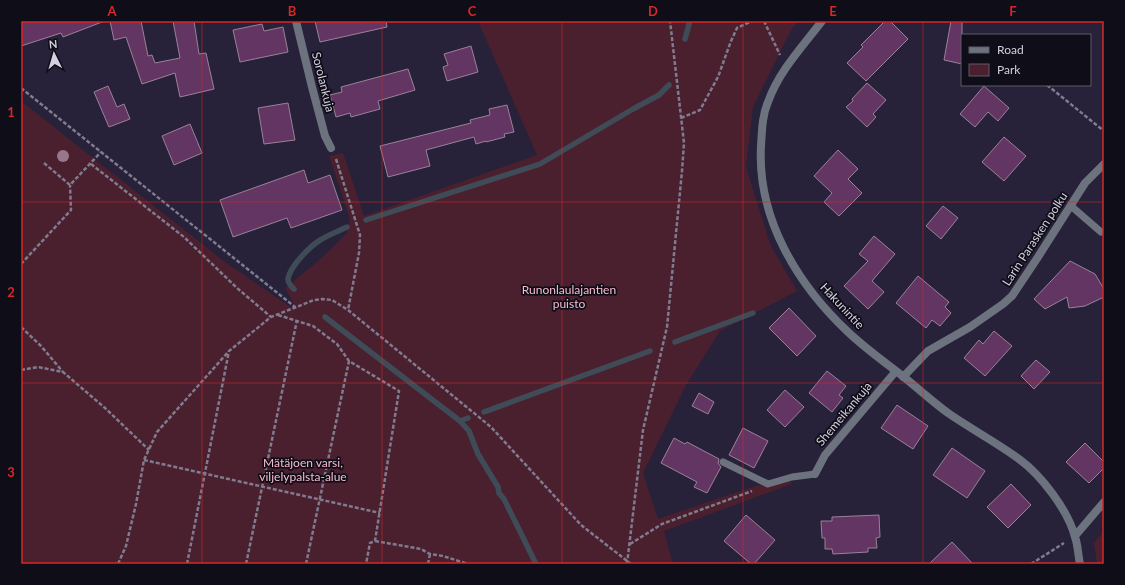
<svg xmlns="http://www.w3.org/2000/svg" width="1125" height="585" font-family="Lato,sans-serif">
	<rect width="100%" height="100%" fill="#272139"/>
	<!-- green -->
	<path fill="#4a202f" d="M 478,21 L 799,21 L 791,30 L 753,107 L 746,167 L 770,244 L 797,291 L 720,331 L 686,385 L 643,473 L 658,519 L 788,475 L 792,484 L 664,531 L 673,564 L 21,564 L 21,101 L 225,262 L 292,308 L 295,306 L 285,288 L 317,262 L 347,233 L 350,219 L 329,156 L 343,153 L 364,216 L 537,155 Z
		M 1104,531 L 1104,564 L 1097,564 L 1094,543 Z"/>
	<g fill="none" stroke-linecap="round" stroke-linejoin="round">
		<!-- stream -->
		<path stroke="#3f4c58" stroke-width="5.5" d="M 685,39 L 690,21
			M 366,220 L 540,164 L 633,109 L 659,95 L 669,85
			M 294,289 C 291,286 288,284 288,279 C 290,266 311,245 322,239 C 330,234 339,231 347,227
			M 325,317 L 460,421 L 469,431 L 478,454 L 498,487 L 499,493 L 504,499 L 536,564
			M 675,342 L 753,313
			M 484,412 L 650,351
			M 460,421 L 468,418"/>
	</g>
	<!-- building -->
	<path fill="#633563" stroke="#9a8299" d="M 21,21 L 101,21 L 102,22 L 63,37 L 61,33 L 21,46 Z
		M 110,21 L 141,21 L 148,56 L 152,55 L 155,63 L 180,58 L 173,21 L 194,21 L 199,54 L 206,53 L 214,89 L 180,97 L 175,73 L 142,84 L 126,37 L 114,40 Z
		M 315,21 L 386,21 L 387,27 L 320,42 Z
		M 885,21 L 890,21 L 908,39 L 866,81 L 847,63 L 863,47 L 861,45 Z
		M 951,21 L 962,21 L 962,64 L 944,60 Z
		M 262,24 L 264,31 L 283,27 L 288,52 L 240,62 L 233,30 Z
		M 471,46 L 478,72 L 447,81 L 443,67 L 448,65 L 444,54 Z
		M 408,69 L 415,90 L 378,101 L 380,109 L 351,117 L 350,113 L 336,117 L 330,95 L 342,92 L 341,87 Z
		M 867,83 L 886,100 L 873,114 L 876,117 L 867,127 L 846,107 L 853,101 L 852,99 Z
		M 108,86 L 117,107 L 124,104 L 130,119 L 109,127 L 94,92 Z
		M 984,86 L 1009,108 L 998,121 L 988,112 L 975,127 L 960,114 Z
		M 288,103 L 295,140 L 264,144 L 258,108 Z
		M 507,105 L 514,132 L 504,134 L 505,137 L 486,142 L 486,141 L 476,144 L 474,137 L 426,150 L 430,166 L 388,177 L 380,146 L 471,123 L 470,120 L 490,115 L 489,109 Z
		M 190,124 L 202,153 L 174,165 L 162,136 Z
		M 1004,137 L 1026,156 L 1004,181 L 982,162 Z
		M 838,150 L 858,169 L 848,179 L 862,193 L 839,216 L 824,202 L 832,193 L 814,176 Z
		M 304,170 L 308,183 L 330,175 L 342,210 L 291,228 L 287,218 L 233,237 L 220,200 Z
		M 943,206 L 958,218 L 941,239 L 926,226 Z
		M 874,236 L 895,254 L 872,281 L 884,292 L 868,309 L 844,286 L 868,261 L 859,254 Z
		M 1070,261 L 1095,274 L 1104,289 L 1104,297 L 1085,306 L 1069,308 L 1067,297 L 1045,309 L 1034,299 Z
		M 918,276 L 949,302 L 945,307 L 951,313 L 940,326 L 932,320 L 926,328 L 896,303 Z
		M 789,308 L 816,336 L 797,356 L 769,328 Z
		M 994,331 L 1012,346 L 985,376 L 964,358 L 979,340 L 983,344 Z
		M 1036,360 L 1050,372 L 1034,389 L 1021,376 Z
		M 827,371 L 846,386 L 839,395 L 843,398 L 832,412 L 809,393 Z
		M 785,390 L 804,407 L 785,427 L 767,410 Z
		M 699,393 L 714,402 L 708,414 L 692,406 Z
		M 897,405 L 928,426 L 913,449 L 881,428 Z
		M 743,428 L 768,441 L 754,468 L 729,455 Z
		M 674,438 L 685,444 L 687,442 L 719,459 L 718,463 L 721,467 L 707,493 L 694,487 L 697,482 L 661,463 Z
		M 1085,443 L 1104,462 L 1104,468 L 1089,483 L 1066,462 Z
		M 952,448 L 985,471 L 967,498 L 933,475 Z
		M 1011,484 L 1031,505 L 1008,528 L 987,507 Z
		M 746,515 L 775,540 L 754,564 L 751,564 L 724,541 Z
		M 879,515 L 880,537 L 876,538 L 877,548 L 868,548 L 868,552 L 833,554 L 832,549 L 825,549 L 825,538 L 822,538 L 821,521 L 832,521 L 832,517 Z
		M 952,542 L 973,564 L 929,564 Z"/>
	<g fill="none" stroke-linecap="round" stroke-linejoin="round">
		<!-- path -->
		<path stroke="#807b8f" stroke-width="2.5" stroke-dasharray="4 2" stroke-linecap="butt" d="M 764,21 L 780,55
			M 1047,85 L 1104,131
			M 21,88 L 295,307
			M 681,118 L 700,110 L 718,77 L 731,41 L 737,28 L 752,21
			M 336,159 L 360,235 L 359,253 L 348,310
			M 44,163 L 70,185 L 101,152
			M 91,164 L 184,237 L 237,288 L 271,317
			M 21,264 L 71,210 L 70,185
			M 278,315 L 313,326 L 337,344 L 349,361 L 399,391 L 375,541 L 370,543 L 366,564
			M 21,327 L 41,346 L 63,372
			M 21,370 L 38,367 L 63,372 L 105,408 L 149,450
			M 144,460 L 380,513
			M 375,541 L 421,549 L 430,554 L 443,556 L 468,564
			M 630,544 L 662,524 L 752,491
			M 118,564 L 126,546 L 136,504 L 144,460 L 157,432 L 229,351 L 271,317 L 314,300 L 322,299 L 332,300 L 348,310 L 491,427 L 581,525 L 631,564
			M 187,564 L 229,351
			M 246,564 L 297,320
			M 306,564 L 349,361
			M 428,564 L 430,554
			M 627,564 L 643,430 L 667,327 L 682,171 L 684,143 L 670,21
			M 1031,564 L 1064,543"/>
		<!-- lane -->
		<path stroke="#6c737e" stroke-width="7" d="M 1071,206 L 1101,232
			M 723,462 L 768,484 L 792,477 L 815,474"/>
		<!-- street -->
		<path stroke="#6c737e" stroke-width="8" d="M 296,21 L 312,87 L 325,136 L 331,148
			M 822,21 C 803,46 779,71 768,102 C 762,116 762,131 761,146 C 757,218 797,284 848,332 C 866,349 886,363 905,378 C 920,390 933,402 948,413 C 971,429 996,442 1019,459 C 1041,475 1068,510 1075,537 C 1078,545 1078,555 1080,564
			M 903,377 L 928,351 L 970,327 L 1003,304 L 1012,296 L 1038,257 L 1085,183 L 1104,164
			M 815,474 L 825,455 L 896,371
			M 1075,536 L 1104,502"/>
	</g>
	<!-- trees -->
	<circle fill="#9a768b" cx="63" cy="156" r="6"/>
	<!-- grid -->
	<path fill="none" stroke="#d62828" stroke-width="1" stroke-opacity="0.55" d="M 202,21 L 202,564M 382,21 L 382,564M 562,21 L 562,564M 743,21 L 743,564M 923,21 L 923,564M 21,202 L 1104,202M 21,383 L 1104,383"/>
	<g text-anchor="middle" stroke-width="3.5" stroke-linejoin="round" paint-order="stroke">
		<!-- street labels -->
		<g font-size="12" fill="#d3d0e0" stroke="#0f0d17">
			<text transform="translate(323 82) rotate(76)" y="4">Sorolankuja</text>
			<text transform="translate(1035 239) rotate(-57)" y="4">Larin Parasken polku</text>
			<text transform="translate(842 306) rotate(47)" y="4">Hakunintie</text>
			<text transform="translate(844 414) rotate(-50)" y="4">Shemeikankuja</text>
		</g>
		<!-- park labels -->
		<g font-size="12" fill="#f9bcce" stroke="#0f0d17">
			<text x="569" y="294">Runonlaulajantien<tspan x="569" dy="14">puisto</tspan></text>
			<text x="303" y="467">Mätäjoen varsi,<tspan x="303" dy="14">viljelypalsta-alue</tspan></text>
		</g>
	</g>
	<!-- border -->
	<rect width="1125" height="585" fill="none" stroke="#0f0d17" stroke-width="44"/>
	<!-- legend -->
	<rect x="961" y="34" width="130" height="52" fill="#0f0d17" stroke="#5d5b67"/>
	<rect x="969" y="47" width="20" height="6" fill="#6c737e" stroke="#5d5b67"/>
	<text x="997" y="54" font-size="12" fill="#d3d0e0">Road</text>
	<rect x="969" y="64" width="20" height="12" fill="#4a202f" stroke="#5d5b67"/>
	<text x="997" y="74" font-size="12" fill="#d3d0e0">Park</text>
	<!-- north arrow -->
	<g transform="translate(54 54) rotate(355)" stroke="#0f0d17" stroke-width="3" paint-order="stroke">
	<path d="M0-3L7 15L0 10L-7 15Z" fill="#d3d0e0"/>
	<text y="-6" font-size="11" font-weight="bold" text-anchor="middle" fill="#d3d0e0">N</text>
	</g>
	<rect x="22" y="22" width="1081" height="541" fill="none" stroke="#d62828" stroke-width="1.5"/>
	<g font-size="13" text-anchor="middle" font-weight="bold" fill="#d62828">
		<text x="112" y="16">A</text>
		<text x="292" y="16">B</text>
		<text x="472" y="16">C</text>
		<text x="653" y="16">D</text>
		<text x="833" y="16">E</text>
		<text x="1013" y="16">F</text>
		<text x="11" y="117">1</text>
		<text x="11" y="297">2</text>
		<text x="11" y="477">3</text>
	</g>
</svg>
